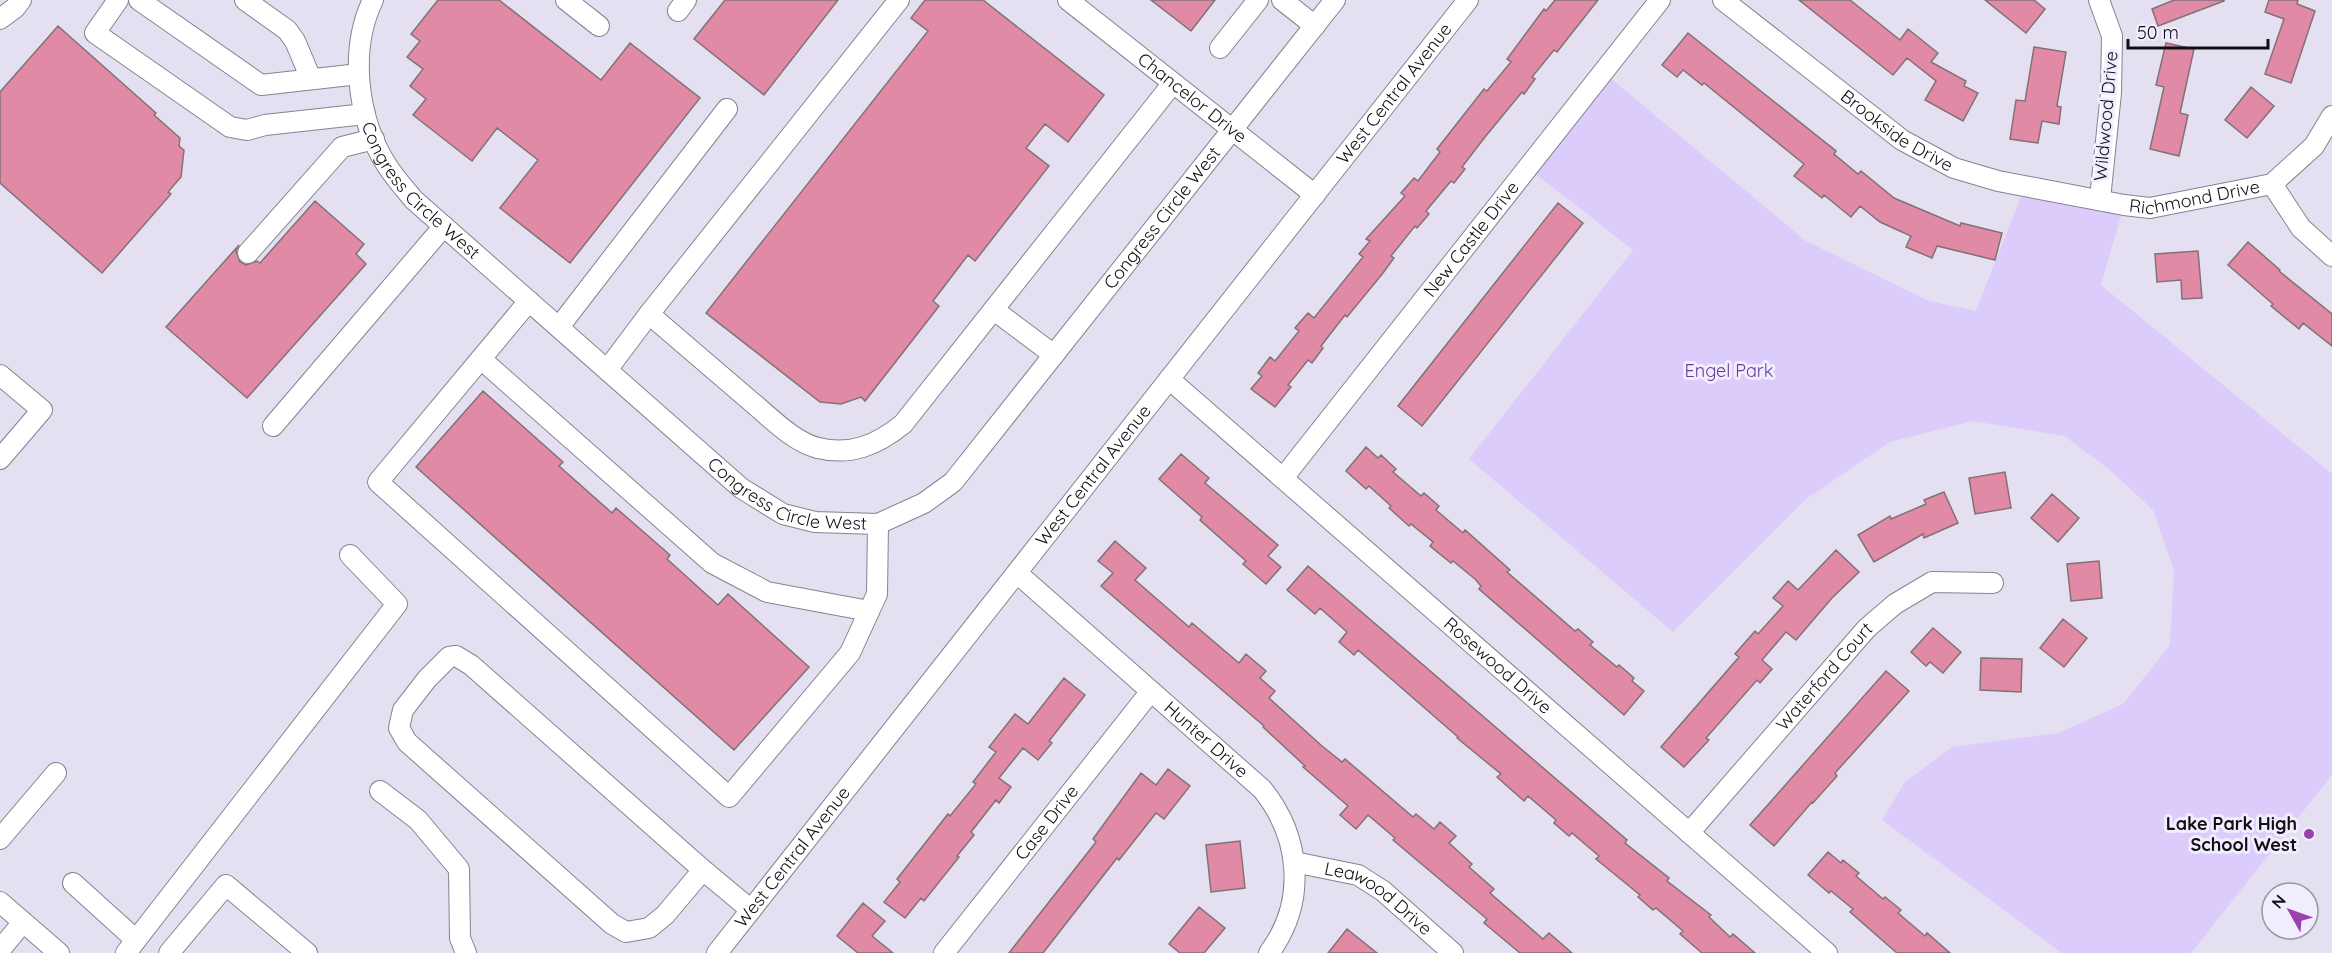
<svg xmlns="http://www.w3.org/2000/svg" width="2332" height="953" font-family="Quicksand,sans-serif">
	<rect width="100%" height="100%" fill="#e5e0f1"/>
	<!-- green -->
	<path fill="#dbccfb" d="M 1603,72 L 1806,241 L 1929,301 L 1976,311 L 2025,186 L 2124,205 L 2101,285 L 2332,474 L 2332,775 L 2191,953 L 2062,953 L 1882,820 L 1905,782 L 1952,747 L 2058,733 L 2123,704 L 2170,645 L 2174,570 L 2153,510 L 2110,470 L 2064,436 L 1972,421 L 1890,442 L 1806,499 L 1673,632 L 1469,459 L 1633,250 L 1528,168 Z"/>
	<!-- building -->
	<path fill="#e08aa5" stroke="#827175" stroke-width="1.5" d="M 438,0 L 499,0 L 601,80 L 630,43 L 700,98 L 570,263 L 500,208 L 538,160 L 497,128 L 472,161 L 413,115 L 426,99 L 410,86 L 423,69 L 407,57 L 420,41 L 411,34 Z
		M 725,0 L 838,0 L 764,95 L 694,39 Z
		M 925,0 L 983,0 L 1104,95 L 1068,142 L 1045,124 L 1026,148 L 1049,166 L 975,261 L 968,255 L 933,301 L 939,306 L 865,401 L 861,397 L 841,404 L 820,402 L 706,313 L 928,31 L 911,18 Z
		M 1151,0 L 1215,0 L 1191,31 Z
		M 1555,0 L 1598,0 L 1557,52 L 1554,50 L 1532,77 L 1535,79 L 1524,94 L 1522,92 L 1485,137 L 1462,167 L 1465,169 L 1454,183 L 1451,181 L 1426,211 L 1429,214 L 1417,228 L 1415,226 L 1391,256 L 1394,258 L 1383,273 L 1347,317 L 1345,315 L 1321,346 L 1323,348 L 1312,363 L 1308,360 L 1288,385 L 1291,387 L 1275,407 L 1251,389 L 1262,376 L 1258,373 L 1270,357 L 1275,361 L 1299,331 L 1295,328 L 1308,313 L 1314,318 L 1363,257 L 1359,254 L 1370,241 L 1366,239 L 1405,196 L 1401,193 L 1414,178 L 1418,181 L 1440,152 L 1437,149 L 1484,89 L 1487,91 L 1511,62 L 1507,59 L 1544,9 L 1546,11 Z
		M 1799,0 L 1850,0 L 1900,40 L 1908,29 L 1938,53 L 1931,62 L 1966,81 L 1964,86 L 1978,93 L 1963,121 L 1925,100 L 1936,81 L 1907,58 L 1893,75 Z
		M 1985,0 L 2034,0 L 2045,9 L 2026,33 Z
		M 2174,0 L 2224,0 L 2224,1 L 2158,26 L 2152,9 Z
		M 2269,0 L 2298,0 L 2297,4 L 2315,11 L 2291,83 L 2265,74 L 2284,19 L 2265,12 Z
		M 58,26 L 156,113 L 154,115 L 180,138 L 179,146 L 184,150 L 181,177 L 168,192 L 171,194 L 102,273 L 0,183 L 0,92 Z
		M 1688,33 L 1836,151 L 1834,154 L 1858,174 L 1861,171 L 1894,198 L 1960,226 L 1961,223 L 2002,233 L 1995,260 L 1937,246 L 1932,258 L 1906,247 L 1911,236 L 1880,222 L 1860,206 L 1851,217 L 1824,195 L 1822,198 L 1794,176 L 1804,164 L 1704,83 L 1702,85 L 1683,70 L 1677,77 L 1662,65 Z
		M 2166,43 L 2194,49 L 2180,113 L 2188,115 L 2179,156 L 2150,149 L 2164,87 L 2156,85 Z
		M 2034,47 L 2066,52 L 2057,106 L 2061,107 L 2059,124 L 2042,121 L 2038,143 L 2010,139 L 2016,100 L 2025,101 Z
		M 2251,87 L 2274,106 L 2247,138 L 2225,120 Z
		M 315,201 L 364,244 L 356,254 L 366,264 L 247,398 L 166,327 L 239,245 L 236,251 L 240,262 L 246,265 L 257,261 L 260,263 Z
		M 1558,203 L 1583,223 L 1422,426 L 1398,406 Z
		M 2248,242 L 2280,270 L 2279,271 L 2332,314 L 2332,346 L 2303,323 L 2299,329 L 2271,306 L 2273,304 L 2228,265 Z
		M 2198,251 L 2202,298 L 2182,299 L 2181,280 L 2157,282 L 2155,254 Z
		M 483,391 L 563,462 L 559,466 L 612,513 L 616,508 L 670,555 L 667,559 L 718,605 L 728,594 L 809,667 L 734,750 L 416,467 Z
		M 1366,447 L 1378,458 L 1381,455 L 1396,469 L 1393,472 L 1421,496 L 1424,493 L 1439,506 L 1436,510 L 1463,533 L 1465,530 L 1510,570 L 1507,572 L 1575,631 L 1578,629 L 1593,642 L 1590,645 L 1617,667 L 1619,665 L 1634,678 L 1632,681 L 1644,691 L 1624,715 L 1479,589 L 1481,586 L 1475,579 L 1453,561 L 1451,563 L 1430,546 L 1433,542 L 1411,524 L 1409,526 L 1389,508 L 1391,506 L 1369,486 L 1366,489 L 1346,471 Z
		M 1181,454 L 1209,478 L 1205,483 L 1278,545 L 1268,556 L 1281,567 L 1266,584 L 1243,564 L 1246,561 L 1200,520 L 1202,517 L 1159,479 Z
		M 2005,472 L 2011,508 L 1975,514 L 1969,478 Z
		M 1944,492 L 1958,523 L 1924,538 L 1923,534 L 1874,562 L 1858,535 L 1890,516 L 1891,519 L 1926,504 L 1924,500 Z
		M 2052,494 L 2079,518 L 2058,542 L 2031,518 Z
		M 1115,541 L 1146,568 L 1135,580 L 1189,627 L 1192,623 L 1239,663 L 1246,654 L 1266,671 L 1260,678 L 1275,691 L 1269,698 L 1322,746 L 1342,762 L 1345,759 L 1413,817 L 1416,814 L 1434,829 L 1440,822 L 1456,836 L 1449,843 L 1472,864 L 1469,867 L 1494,889 L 1490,893 L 1543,939 L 1549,933 L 1572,953 L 1520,953 L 1484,923 L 1487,919 L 1393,840 L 1395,838 L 1368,815 L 1356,829 L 1340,815 L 1348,806 L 1303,767 L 1305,766 L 1263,727 L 1264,726 L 1101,586 L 1113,573 L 1098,561 Z
		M 1836,550 L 1859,572 L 1832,598 L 1796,640 L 1786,632 L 1762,660 L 1772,669 L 1760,683 L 1757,680 L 1706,738 L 1709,740 L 1684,767 L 1661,747 L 1739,657 L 1735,654 L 1755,631 L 1758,634 L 1783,606 L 1773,598 L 1788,581 L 1798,590 Z
		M 2099,561 L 2102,598 L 2071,601 L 2067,564 Z
		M 1308,566 L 1627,840 L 1625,843 L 1669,878 L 1667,881 L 1711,915 L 1709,917 L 1730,937 L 1733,934 L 1755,953 L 1702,953 L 1680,934 L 1683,931 L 1656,908 L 1653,910 L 1638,897 L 1640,895 L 1596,859 L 1599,856 L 1572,833 L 1569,836 L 1554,823 L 1556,820 L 1528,796 L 1524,801 L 1497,777 L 1501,774 L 1457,738 L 1458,737 L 1358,650 L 1354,655 L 1339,642 L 1347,632 L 1320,608 L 1315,614 L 1287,590 Z
		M 2063,619 L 2087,638 L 2064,667 L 2040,648 Z
		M 1933,628 L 1961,652 L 1943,673 L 1930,662 L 1926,666 L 1911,652 Z
		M 1981,658 L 2022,659 L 2021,692 L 1980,690 Z
		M 1886,671 L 1909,691 L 1835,773 L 1837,776 L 1813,803 L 1812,802 L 1774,846 L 1750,825 Z
		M 1064,678 L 1085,695 L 1049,741 L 1052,743 L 1038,760 L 1023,748 L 999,778 L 1011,787 L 999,803 L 996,800 L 971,832 L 974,835 L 957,856 L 959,857 L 924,901 L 921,898 L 905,918 L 884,902 L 900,882 L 897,879 L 948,814 L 950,816 L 976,784 L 973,782 L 996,752 L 989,747 L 1015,714 L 1028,724 Z
		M 1168,769 L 1190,786 L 1164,819 L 1156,813 L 1119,860 L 1117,858 L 1043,953 L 1009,953 L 1096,842 L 1093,839 L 1141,773 L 1156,785 Z
		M 1240,841 L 1245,888 L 1211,892 L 1206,845 Z
		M 1828,852 L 1841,863 L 1843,860 L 1859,873 L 1856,876 L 1883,899 L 1885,897 L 1901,910 L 1898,913 L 1925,936 L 1927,933 L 1950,953 L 1897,953 L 1850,912 L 1853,909 L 1831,891 L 1829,893 L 1808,875 Z
		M 863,903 L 885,921 L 872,936 L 893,953 L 858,953 L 837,936 Z
		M 1199,907 L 1225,928 L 1204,953 L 1180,953 L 1169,944 Z
		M 1347,929 L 1377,953 L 1328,953 Z"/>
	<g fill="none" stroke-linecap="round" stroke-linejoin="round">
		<defs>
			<g id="minor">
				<path d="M 118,0 L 95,33 L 230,127 L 247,130 L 265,125 L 365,114"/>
				<path d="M 139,0 L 261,85 L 359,74"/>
				<path d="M 245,0 L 287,30 L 295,41 L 311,79"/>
				<path id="s1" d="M 373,0 C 349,49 357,118 386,164 C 394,177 404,188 414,200 L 741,488 L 783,514 L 815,522 L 878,524 L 924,503 L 953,482 L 1335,0"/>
				<path d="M 566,0 L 599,26"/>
				<path id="s2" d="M 1068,0 L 1315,195"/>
				<path d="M 1282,0 L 1315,26"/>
				<path id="s3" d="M 1723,0 L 1902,140 L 1954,168 L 1998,181 L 2124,205 L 2150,208 L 2272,184 L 2314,146 L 2332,116"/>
				<path d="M 2099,0 L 2112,36 L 2111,93 L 2100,199"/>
				<path d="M 678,11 L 686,0"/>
				<path d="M 0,19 L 15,8 L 21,0"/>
				<path d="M 1220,48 L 1258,0"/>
				<path d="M 2272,184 L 2301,228 L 2332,256"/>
				<path d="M 248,253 L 342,147 L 374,139"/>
				<path d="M 529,301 L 378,482 L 729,797 L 850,653 L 877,594 L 878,524"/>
				<path d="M 994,310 L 1054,355"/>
				<path d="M 649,314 C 684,344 719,374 754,404 C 772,419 794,442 818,448 C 851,456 877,445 903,424 L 1173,83"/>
				<path d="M 559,327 L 727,109"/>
				<path d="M 481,359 L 712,563 L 767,592 L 869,611"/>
				<path d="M 607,370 L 649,314 L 899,0"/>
				<path d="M 0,375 L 42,410 L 0,459"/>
				<path id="s4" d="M 1169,379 L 1827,953"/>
				<path d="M 273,426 L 444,226"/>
				<path id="s5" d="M 1283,478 L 1660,0"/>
				<path id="s6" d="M 1017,573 L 1262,789 C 1301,837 1307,902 1269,953"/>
				<path d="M 380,791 L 418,820 L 459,869 L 460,938 L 466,953"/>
				<path id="s7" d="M 1689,833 L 1867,628 L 1895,604 L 1932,582 L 1993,583"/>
				<path d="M 0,839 L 56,773"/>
				<path id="s8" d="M 1294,862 L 1358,875 L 1383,891 L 1453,953"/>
				<path d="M 703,870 L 665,915 L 649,928 L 626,932 L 612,924 L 407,742 L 399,728 L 403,710 L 427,679 L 449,657 L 456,656 L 471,665 L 703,870 L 751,910"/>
				<path d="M 73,883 L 136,940"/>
				<path d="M 0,902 L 59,953"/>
				<path d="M 0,950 L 23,922"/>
				<path d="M 126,953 L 397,604 L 350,555"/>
				<path d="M 169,953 L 226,885 L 307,953"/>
				<path id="s9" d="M 717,953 L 1468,0"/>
				<path id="s10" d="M 944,953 L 1151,691"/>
			</g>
		</defs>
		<!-- minor casing -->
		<use href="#minor" stroke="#878291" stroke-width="22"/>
		<!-- minor -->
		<use href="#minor" stroke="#fff" stroke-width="20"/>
	</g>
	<!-- markers -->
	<circle fill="#9c41ac" stroke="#f2edfe" stroke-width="2" cx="2309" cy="834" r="6"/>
	<g text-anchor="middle" stroke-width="6" stroke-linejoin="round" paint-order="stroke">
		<!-- street labels -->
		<g font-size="18" fill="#110f14" stroke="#f2edfe">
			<text dy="6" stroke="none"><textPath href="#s9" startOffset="1094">West Central Avenue</textPath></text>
			<text dy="6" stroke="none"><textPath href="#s2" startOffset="158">Chancelor Drive</textPath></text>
			<text transform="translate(2106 116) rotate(-85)" y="6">Wildwood Drive</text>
			<text dy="6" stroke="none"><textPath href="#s3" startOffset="218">Brookside Drive</textPath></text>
			<text dy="6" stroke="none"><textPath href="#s1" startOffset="213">Congress Circle West</textPath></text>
			<text dy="6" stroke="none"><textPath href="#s3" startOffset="532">Richmond Drive</textPath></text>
			<text dy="6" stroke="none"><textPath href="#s1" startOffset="1221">Congress Circle West</textPath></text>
			<text dy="6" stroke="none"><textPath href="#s5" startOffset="304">New Castle Drive</textPath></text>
			<text dy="6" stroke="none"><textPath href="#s9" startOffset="608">West Central Avenue</textPath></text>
			<text dy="6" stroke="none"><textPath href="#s1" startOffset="699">Congress Circle West</textPath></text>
			<text dy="6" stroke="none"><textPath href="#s4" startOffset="436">Rosewood Drive</textPath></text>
			<text dy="6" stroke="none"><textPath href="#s7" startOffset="207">Waterford Court</textPath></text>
			<text dy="6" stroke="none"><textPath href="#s6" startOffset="252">Hunter Drive</textPath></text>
			<text dy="6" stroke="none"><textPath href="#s10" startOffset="166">Case Drive</textPath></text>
			<text dy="6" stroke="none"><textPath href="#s9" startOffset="122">West Central Avenue</textPath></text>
			<text dy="6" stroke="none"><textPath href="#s8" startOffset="94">Leawood Drive</textPath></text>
		</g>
		<!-- park labels -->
		<g font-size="18" fill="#623e96" stroke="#f2edfe">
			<text x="1729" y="377">Engel Park</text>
		</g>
		<!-- poi labels -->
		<g font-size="18" font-weight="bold" fill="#110f14" stroke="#f2edfe" text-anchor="end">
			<text x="2297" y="830">Lake Park High<tspan x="2297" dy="21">School West</tspan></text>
		</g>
	</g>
	<!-- north arrow -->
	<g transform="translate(2290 911) rotate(310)"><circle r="28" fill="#f2edfe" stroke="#9894a0" stroke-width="1.5"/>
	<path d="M0-4.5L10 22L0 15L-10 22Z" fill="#9c41ac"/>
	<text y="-9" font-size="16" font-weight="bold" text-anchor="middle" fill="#110f14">N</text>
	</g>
	<!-- scale -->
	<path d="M2128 39v9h140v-9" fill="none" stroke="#110f14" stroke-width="3"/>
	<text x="2137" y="39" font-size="18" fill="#110f14" stroke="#f2edfe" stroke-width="4.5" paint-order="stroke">50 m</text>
</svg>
